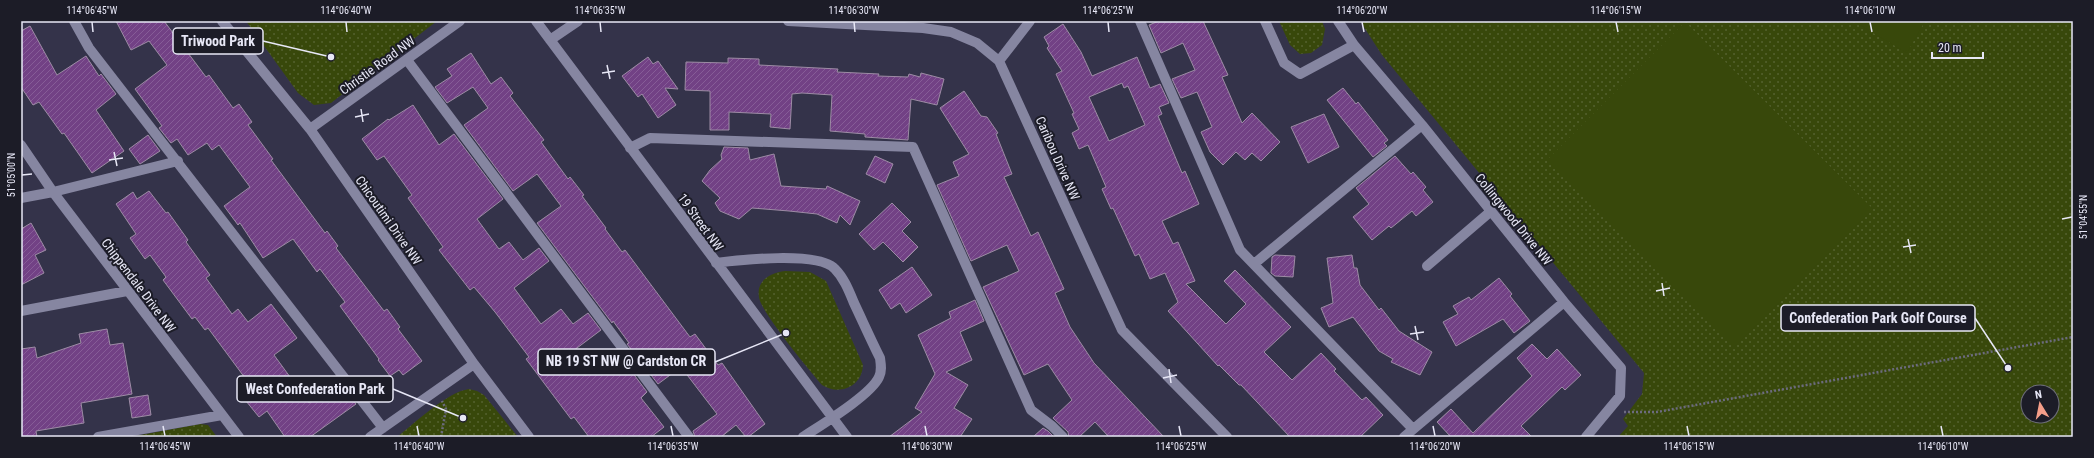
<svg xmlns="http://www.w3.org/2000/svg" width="2094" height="458" font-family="'Roboto Condensed',sans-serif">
	<defs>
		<pattern id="grass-dots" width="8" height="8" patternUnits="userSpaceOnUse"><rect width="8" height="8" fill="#38480b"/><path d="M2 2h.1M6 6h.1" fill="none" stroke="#55622f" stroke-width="1.8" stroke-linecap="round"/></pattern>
		<pattern id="building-hatch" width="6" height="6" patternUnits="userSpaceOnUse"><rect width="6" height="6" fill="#724185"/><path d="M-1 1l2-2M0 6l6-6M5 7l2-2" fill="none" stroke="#865c97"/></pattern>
	</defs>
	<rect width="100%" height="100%" fill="#34334a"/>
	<!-- grass -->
	<path fill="url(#grass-dots)" fill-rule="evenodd" d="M 246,21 L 437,21 L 331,103 L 314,105 L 298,93 Z
		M 1279,21 L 1322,21 L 1325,29 L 1322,45 L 1311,53 L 1300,54 L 1290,45 Z
		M 1360,21 L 2073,21 L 2073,437 L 1618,437 L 1628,426 L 1623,419 L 1642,394 L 1644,373 L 1382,55 ZM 2028,392 L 2052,392 L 2052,416 L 2028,416 Z
		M 785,271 L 810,272 L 826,281 L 863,365 C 862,387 839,396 822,385 C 810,371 760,311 759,297 C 756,280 771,273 785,271 Z
		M 469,389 L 477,391 L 484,395 L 518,437 L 397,437 C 415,423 447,392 469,389 Z
		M 200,424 L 208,425 L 217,437 L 130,437 Z"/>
	<!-- garden -->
	<path fill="#38480b" d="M 1853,21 L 1925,21 L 1907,53 Z
		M 1685,22 L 1873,209 L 1734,347 L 1547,160 Z"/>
	<!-- building -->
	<path fill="url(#building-hatch)" stroke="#9d8ca5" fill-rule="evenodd" d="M 116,21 L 164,21 L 206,77 L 209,75 L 233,108 L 239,104 L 252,122 L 248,125 L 273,159 L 271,160 L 325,233 L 327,231 L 338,246 L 336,248 L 384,311 L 387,309 L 400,327 L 398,329 L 422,361 L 403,375 L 399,370 L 390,376 L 378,360 L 379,359 L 340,306 L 345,302 L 320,269 L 317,272 L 293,239 L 263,258 L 240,223 L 238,225 L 224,206 L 250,187 L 219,145 L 212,150 L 207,143 L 188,155 L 177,139 L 171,143 L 159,128 L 162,126 L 135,89 L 167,65 L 149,41 L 131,50 Z
		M 1159,21 L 1203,21 L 1228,75 L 1222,77 L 1242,123 L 1252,113 L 1280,142 L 1261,161 L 1252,153 L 1245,160 L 1236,152 L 1223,165 L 1210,152 L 1201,132 L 1212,127 L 1197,92 L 1181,98 L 1172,79 L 1195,70 L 1183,43 L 1161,53 L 1149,25 Z
		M 1063,24 L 1081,52 L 1092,76 L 1137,57 L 1150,88 L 1160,84 L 1169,103 L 1159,107 L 1162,114 L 1158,116 L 1182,173 L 1185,171 L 1199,204 L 1162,221 L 1173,244 L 1178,242 L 1195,281 L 1186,284 L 1226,324 L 1246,304 L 1224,281 L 1235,270 L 1291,327 L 1264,352 L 1292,380 L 1321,353 L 1336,369 L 1334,371 L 1362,400 L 1366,397 L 1383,415 L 1360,437 L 1290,437 L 1241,385 L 1239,385 L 1219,365 L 1218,366 L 1168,311 L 1178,302 L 1165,273 L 1150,279 L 1139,254 L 1135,256 L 1113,208 L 1111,209 L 1102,189 L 1106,187 L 1088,145 L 1079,149 L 1072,133 L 1079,129 L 1072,114 L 1074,113 L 1056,74 L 1062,71 L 1047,48 L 1049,46 L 1044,37 ZM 1122,83 L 1124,88 L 1128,86 L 1145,125 L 1109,141 L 1089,97 Z
		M 30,26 L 57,75 L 86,56 L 99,76 L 101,74 L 116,94 L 96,110 L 124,151 L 92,173 L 64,133 L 62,134 L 39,102 L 33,105 L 21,87 L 21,31 Z
		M 471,53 L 491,84 L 501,77 L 513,93 L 510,96 L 544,140 L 541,142 L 568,179 L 570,177 L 584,195 L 582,196 L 606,228 L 605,229 L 622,252 L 625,250 L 690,337 L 695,334 L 718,365 L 722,363 L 765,424 L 748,437 L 746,437 L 736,425 L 721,437 L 695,437 L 693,431 L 717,414 L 681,367 L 658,384 L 627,344 L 629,343 L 613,321 L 612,323 L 537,223 L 561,206 L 537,174 L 513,191 L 464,125 L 488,108 L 473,87 L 447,103 L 435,87 L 452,76 L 447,69 Z
		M 648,57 L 653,64 L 658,61 L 678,89 L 665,88 L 676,105 L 658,118 L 642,94 L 638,97 L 622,76 Z
		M 728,58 L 759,59 L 759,65 L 838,69 L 837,72 L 879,74 L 878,76 L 908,77 L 909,74 L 920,77 L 921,73 L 944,79 L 937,105 L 911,99 L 908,140 L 865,137 L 865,134 L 830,131 L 832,95 L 802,93 L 792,94 L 790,129 L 770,127 L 771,114 L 729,112 L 729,130 L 710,130 L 710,91 L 685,90 L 686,62 L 728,63 Z
		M 1343,88 L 1356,104 L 1358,102 L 1388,140 L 1384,143 L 1387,146 L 1373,157 L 1327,100 Z
		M 964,91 L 981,116 L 987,117 L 998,133 L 996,134 L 1012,174 L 1004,177 L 1031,236 L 1038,232 L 1064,289 L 1055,293 L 1070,327 L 1094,363 L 1164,437 L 1109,437 L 1095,422 L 1079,437 L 1069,437 L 1068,432 L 1053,418 L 1072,400 L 1048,364 L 1024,375 L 983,287 L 1019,271 L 1007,245 L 971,261 L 937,185 L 959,176 L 953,162 L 969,154 L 940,108 Z
		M 413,105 L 439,145 L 454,134 L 503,199 L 477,219 L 499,249 L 509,242 L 523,260 L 539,248 L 549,261 L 514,288 L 541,324 L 561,309 L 573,324 L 588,313 L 601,330 L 569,354 L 585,376 L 617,352 L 647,392 L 641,398 L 664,427 L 651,437 L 589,437 L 574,417 L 571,419 L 526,359 L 529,357 L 495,312 L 474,287 L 470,290 L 439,250 L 443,247 L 408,198 L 412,195 L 384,156 L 377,160 L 362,139 L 388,119 L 389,120 Z
		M 1324,114 L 1339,147 L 1308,163 L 1291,127 Z
		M 148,135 L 160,151 L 140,164 L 129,149 Z
		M 724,147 L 748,148 L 750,160 L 774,154 L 781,186 L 826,189 L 827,186 L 860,201 L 850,225 L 840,215 L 837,223 L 817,214 L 789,211 L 752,208 L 739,219 L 720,211 L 715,203 L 720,198 L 702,181 L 710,170 L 722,159 L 721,155 Z
		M 875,156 L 893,164 L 885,183 L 866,174 Z
		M 1395,156 L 1411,174 L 1413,172 L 1426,187 L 1423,190 L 1433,202 L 1416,216 L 1412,211 L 1391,228 L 1389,226 L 1372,240 L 1353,217 L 1369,204 L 1356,188 Z
		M 149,191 L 166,213 L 168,212 L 188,240 L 186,242 L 210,275 L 206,278 L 232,314 L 238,309 L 248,322 L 271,304 L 297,338 L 274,355 L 309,403 L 331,387 L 340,400 L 348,394 L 356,404 L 310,437 L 285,437 L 267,411 L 259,417 L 246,401 L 252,396 L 241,381 L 245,378 L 208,328 L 205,330 L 195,317 L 192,319 L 163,280 L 166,277 L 150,255 L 145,259 L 130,238 L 136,234 L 116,204 L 133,192 L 137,199 Z
		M 892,203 L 911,222 L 902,231 L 918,247 L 903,262 L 883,242 L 874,250 L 859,234 Z
		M 31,223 L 46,250 L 35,255 L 44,273 L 21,285 L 21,229 Z
		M 1275,255 L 1295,256 L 1293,277 L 1275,276 L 1271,273 L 1272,257 Z
		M 1352,255 L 1354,268 L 1357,268 L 1360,285 L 1379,310 L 1381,308 L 1399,331 L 1432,352 L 1420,375 L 1391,362 L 1393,359 L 1379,351 L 1353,317 L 1329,327 L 1321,308 L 1333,303 L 1327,258 Z
		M 912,267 L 932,295 L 906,313 L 900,303 L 891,309 L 879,290 Z
		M 1499,278 L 1512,294 L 1510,296 L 1530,321 L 1514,333 L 1503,319 L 1456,346 L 1443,322 L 1458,314 L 1453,306 L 1469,297 L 1471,300 Z
		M 975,300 L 984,321 L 960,332 L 972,360 L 946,372 L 968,385 L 954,408 L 972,419 L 960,437 L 889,437 L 922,412 L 915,408 L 935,374 L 918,335 L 951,318 L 949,312 Z
		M 107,329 L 110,345 L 123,343 L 132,394 L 81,403 L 84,423 L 36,431 L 37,437 L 21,437 L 21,349 L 35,347 L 37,358 L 81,343 L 79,334 Z
		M 1532,344 L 1547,359 L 1557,349 L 1581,375 L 1565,390 L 1562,387 L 1521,426 L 1532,437 L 1451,437 L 1437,422 L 1451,409 L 1473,433 L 1532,376 L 1517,358 Z
		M 148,395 L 151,415 L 132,418 L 129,398 Z
		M 1043,428 L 1048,431 L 1054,437 L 1033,437 Z"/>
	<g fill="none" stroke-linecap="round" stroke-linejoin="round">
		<!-- path -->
		<path stroke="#6c6b7f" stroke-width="2.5" stroke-dasharray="2 2" stroke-linecap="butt" d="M 1624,412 L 1657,412 L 2073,337
			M 441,437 L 446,409 L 442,401"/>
		<!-- minor -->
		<path stroke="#8686a1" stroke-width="10" d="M 74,21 L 89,48 L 383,428
			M 222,21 L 310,129 L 474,364 L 529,437
			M 536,21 L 847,437
			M 788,21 L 923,28 L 951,32 L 977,43 L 999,61 L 1122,330 L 1227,437
			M 1140,21 L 1240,250 L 1413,429
			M 1265,21 L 1284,63 L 1300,74 L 1354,45
			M 1338,21 L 1354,45 L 1422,125 L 1564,302 L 1621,368 L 1620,396 L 1586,437
			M 550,40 L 578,21
			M 407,60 L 689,437
			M 999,61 L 1030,21
			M 310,129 L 460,21
			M 21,145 L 53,192 L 239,437
			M 630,148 L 650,138 L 913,147 L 1031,410 L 1052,426 L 1063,437
			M 21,198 L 53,192 L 178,161
			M 716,263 C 739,260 819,251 835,269 C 844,278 849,291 854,303 C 863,322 871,340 880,358 C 881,365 882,371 879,377 C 871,395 821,425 803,437
			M 1254,264 L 1422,125
			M 1427,266 L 1490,212
			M 21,311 L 127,291
			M 98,437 L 222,415
			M 370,437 L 474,364
			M 1404,437 L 1564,302"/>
	</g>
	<!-- ticks -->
	<path fill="none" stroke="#e7e7f6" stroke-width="1.5" d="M 92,22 L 93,32M 346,22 L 347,32M 600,22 L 601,32M 854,22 L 855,32M 1108,22 L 1109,32M 1362,22 L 1364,32M 1616,22 L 1618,32M 1870,22 L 1872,32M 607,65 L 610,79M 602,73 L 615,71M 361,109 L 363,122M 355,117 L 369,114M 114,152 L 117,166M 109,160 L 123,158M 22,175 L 32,174M 2062,219 L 2072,217M 1908,239 L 1911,253M 1903,247 L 1916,245M 1662,283 L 1664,296M 1656,291 L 1670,288M 1415,326 L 1418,340M 1410,334 L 1424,332M 1169,369 L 1171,383M 1163,378 L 1177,375M 163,426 L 165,436M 417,426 L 419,436M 671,426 L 673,436M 925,426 L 927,436M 1179,426 L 1181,436M 1433,426 L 1435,436M 1687,426 L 1689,436M 1941,426 L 1943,436"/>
	<g text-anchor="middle" stroke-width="4" stroke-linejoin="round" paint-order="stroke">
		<!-- street labels -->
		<g font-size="13" fill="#e7e7f6" stroke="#1c1c27">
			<text transform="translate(377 65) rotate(-36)" y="5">Christie Road NW</text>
			<text transform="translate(1058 158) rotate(66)" y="5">Caribou Drive NW</text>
			<text transform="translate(1514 219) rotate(51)" y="5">Collingwood Drive NW</text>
			<text transform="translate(389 220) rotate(55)" y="5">Chicoutimi Drive NW</text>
			<text transform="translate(701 222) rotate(54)" y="5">19 Street NW</text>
			<text transform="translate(139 285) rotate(53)" y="5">Chippendale Drive NW</text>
		</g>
	</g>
	<!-- callouts -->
	<path fill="none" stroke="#e7e7f6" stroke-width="1.5" d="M331 57L263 41M2008 368L1975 318M786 333L715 362M463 418L393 389"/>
	<g fill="#e7e7f6" stroke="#1c1c27" stroke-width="1.5">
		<circle cx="331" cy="57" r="4"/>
		<circle cx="2008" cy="368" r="4"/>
		<circle cx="786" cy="333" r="4"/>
		<circle cx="463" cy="418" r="4"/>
	</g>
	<g fill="#1c1c27" stroke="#e7e7f6" stroke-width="1.5">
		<rect x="173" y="28" width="90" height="26" rx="4"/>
		<rect x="1781" y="305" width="194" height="26" rx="4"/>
		<rect x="538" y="349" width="177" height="26" rx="4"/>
		<rect x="237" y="376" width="156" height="26" rx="4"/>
	</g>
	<g font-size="14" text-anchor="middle" font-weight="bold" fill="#e7e7f6">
		<text x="218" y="46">Triwood Park</text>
		<text x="1878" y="323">Confederation Park Golf Course</text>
		<text x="626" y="366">NB 19 ST NW @ Cardston CR</text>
		<text x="315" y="394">West Confederation Park</text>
	</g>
	<!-- border -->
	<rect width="2094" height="458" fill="none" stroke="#1c1c27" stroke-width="44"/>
	<!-- north arrow -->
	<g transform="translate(2040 404) rotate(350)"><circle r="19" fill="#1c1c27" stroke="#6d6d7a"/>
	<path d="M0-3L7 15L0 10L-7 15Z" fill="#f49e89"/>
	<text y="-6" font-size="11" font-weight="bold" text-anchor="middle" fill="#e7e7f6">N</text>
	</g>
	<!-- scale -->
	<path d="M1932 52v6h51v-6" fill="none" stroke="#e7e7f6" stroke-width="2"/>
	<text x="1938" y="52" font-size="12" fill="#e7e7f6" stroke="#1c1c27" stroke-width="3" paint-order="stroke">20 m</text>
	<rect x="22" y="22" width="2050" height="414" fill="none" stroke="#e7e7f6" stroke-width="1.5"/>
	<g font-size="10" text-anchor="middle" fill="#e7e7f6">
		<text x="92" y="14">114°06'45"W</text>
		<text x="346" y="14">114°06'40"W</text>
		<text x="600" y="14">114°06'35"W</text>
		<text x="854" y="14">114°06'30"W</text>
		<text x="1108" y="14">114°06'25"W</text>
		<text x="1362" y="14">114°06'20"W</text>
		<text x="1616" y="14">114°06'15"W</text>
		<text x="1870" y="14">114°06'10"W</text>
		<text transform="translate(11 175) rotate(-90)" y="4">51°05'00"N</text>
		<text transform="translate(2083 217) rotate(-90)" y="4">51°04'55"N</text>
		<text x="165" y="450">114°06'45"W</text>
		<text x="419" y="450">114°06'40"W</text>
		<text x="673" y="450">114°06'35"W</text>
		<text x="927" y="450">114°06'30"W</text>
		<text x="1181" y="450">114°06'25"W</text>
		<text x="1435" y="450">114°06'20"W</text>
		<text x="1689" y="450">114°06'15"W</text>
		<text x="1943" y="450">114°06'10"W</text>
	</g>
</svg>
